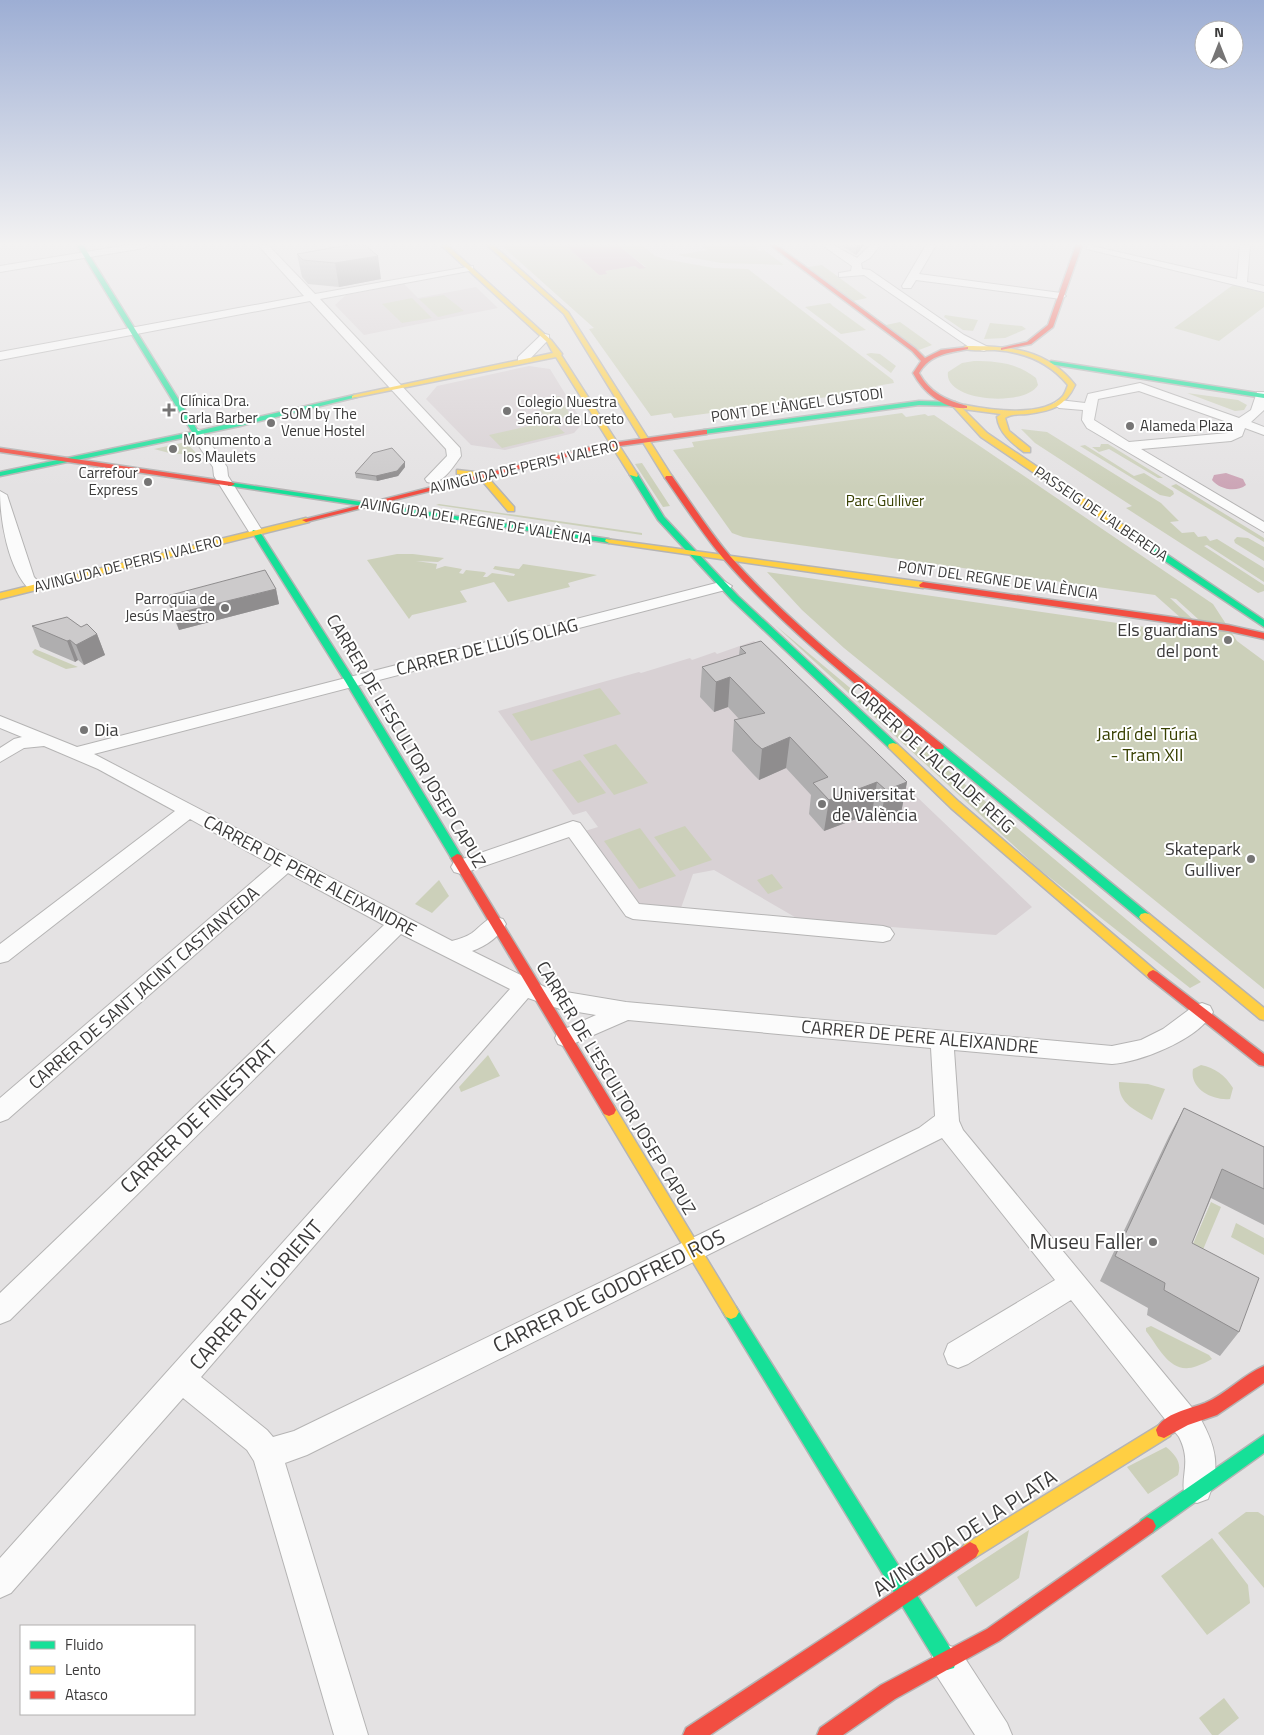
<svg xmlns="http://www.w3.org/2000/svg" width="1264" height="1735" font-family="'Titillium Web',sans-serif">
	<rect width="100%" height="100%" fill="#e4e2e3"/>
	<!-- built -->
	<path fill="#d8d1d4" d="M 404,284 L 418,298 L 476,287 L 498,308 L 364,335 L 335,305 L 346,295 Z
		M 529,366 L 550,369 L 583,423 L 574,433 L 505,450 L 471,445 L 426,399 L 437,386 Z
		M 754,641 L 1032,907 L 996,935 L 800,920 L 714,870 L 693,874 L 681,908 L 639,905 L 585,831 L 598,827 L 586,811 L 573,815 L 498,711 L 639,672 L 641,673 L 690,658 L 692,660 L 715,652 L 717,654 Z"/>
	<!-- green -->
	<path fill="#ccd0ba" fill-rule="evenodd" d="M 501,245 L 565,245 L 599,275 L 604,271 L 635,266 L 639,269 L 646,267 L 618,245 L 642,245 L 655,256 L 664,259 L 714,268 L 748,269 L 893,380 L 894,383 L 876,386 L 879,390 L 674,418 L 671,413 L 651,416 L 589,329 L 594,328 Z
		M 700,245 L 757,245 L 760,247 L 755,248 L 758,251 L 764,250 L 784,265 L 721,263 L 677,255 L 707,250 Z
		M 822,265 L 867,298 L 853,301 L 808,267 Z
		M 1233,285 L 1264,293 L 1264,307 L 1219,341 L 1174,328 Z
		M 444,295 L 464,311 L 438,317 L 419,299 Z
		M 412,298 L 432,318 L 402,323 L 382,304 Z
		M 830,303 L 833,306 L 866,330 L 841,334 L 805,307 Z
		M 945,315 L 978,320 L 973,331 L 963,330 L 944,317 Z
		M 900,322 L 932,345 L 919,350 L 886,325 Z
		M 990,323 L 1022,326 L 1026,329 L 1005,338 L 984,339 Z
		M 871,353 L 880,354 L 896,366 L 891,373 L 866,354 Z
		M 974,361 C 996,361 1018,363 1036,378 L 1038,385 C 1024,408 943,401 948,372 L 962,363 Z
		M 1187,393 L 1238,400 L 1247,405 L 1244,410 L 1235,411 Z
		M 559,396 L 571,416 L 546,420 L 534,399 Z
		M 902,413 L 906,417 L 925,414 L 928,416 L 934,415 L 1213,604 L 1237,641 L 1264,661 L 1264,989 L 844,648 L 802,610 L 767,572 L 1200,635 L 1155,595 L 743,537 L 732,533 L 673,450 L 694,447 L 692,442 ZM 1170,598 L 1176,599 L 1220,639 L 1213,638 Z
		M 551,421 L 565,433 L 502,448 L 489,435 Z
		M 1021,429 L 1047,432 L 1161,503 L 1179,521 L 1170,522 L 1182,533 L 1194,532 L 1198,537 L 1206,536 L 1210,541 L 1217,539 L 1264,568 L 1264,582 L 1207,545 L 1204,546 L 1264,585 L 1264,591 L 1258,593 L 1126,508 L 1132,506 L 1035,443 Z
		M 186,442 L 197,454 L 173,454 L 154,449 Z
		M 1101,444 L 1108,444 L 1163,478 L 1158,478 L 1109,449 L 1099,452 L 1092,447 L 1100,447 Z
		M 1085,445 L 1134,476 L 1144,473 L 1173,491 L 1174,494 L 1170,497 L 1160,495 L 1080,446 Z
		M 642,463 L 670,506 L 663,507 L 635,464 Z
		M 1176,484 L 1264,538 L 1264,542 L 1171,486 Z
		M 439,504 L 642,533 L 642,535 L 436,505 Z
		M 1237,537 L 1248,538 L 1264,547 L 1264,561 L 1235,543 L 1234,540 Z
		M 397,554 L 413,554 L 444,558 L 438,562 L 416,561 L 437,564 L 436,569 L 445,566 L 462,569 L 459,573 L 463,574 L 466,570 L 484,572 L 486,573 L 483,577 L 487,577 L 492,573 L 514,576 L 515,574 L 493,569 L 495,566 L 519,569 L 523,564 L 597,575 L 568,583 L 570,587 L 508,602 L 494,582 L 460,591 L 467,602 L 412,615 L 409,619 L 367,560 Z
		M 775,625 L 1201,982 L 1190,988 L 1039,869 Z
		M 35,649 L 78,667 L 66,669 L 35,655 L 32,652 Z
		M 600,688 L 621,714 L 531,741 L 512,714 Z
		M 616,744 L 648,783 L 614,795 L 583,755 Z
		M 580,760 L 606,793 L 578,803 L 552,770 Z
		M 685,826 L 712,860 L 680,871 L 654,837 Z
		M 640,828 L 676,876 L 639,889 L 604,841 Z
		M 772,874 L 783,888 L 768,894 L 757,880 Z
		M 439,880 L 449,896 L 432,913 L 415,904 Z
		M 488,1055 L 500,1076 L 461,1092 L 459,1087 Z
		M 1201,1065 C 1215,1068 1225,1075 1233,1088 L 1230,1099 C 1213,1101 1189,1089 1193,1069 Z
		M 1119,1082 L 1148,1084 L 1165,1089 L 1152,1120 C 1135,1110 1118,1104 1119,1082 Z
		M 1211,1202 L 1221,1207 L 1194,1271 L 1184,1265 Z
		M 1236,1223 L 1264,1238 L 1264,1255 L 1231,1237 Z
		M 1151,1326 L 1209,1355 L 1212,1359 C 1207,1362 1202,1364 1197,1366 C 1171,1376 1160,1349 1146,1331 L 1146,1328 Z
		M 1166,1447 C 1176,1455 1182,1463 1178,1475 L 1148,1494 L 1127,1467 Z
		M 1246,1512 L 1258,1512 L 1264,1516 L 1264,1588 L 1218,1533 Z
		M 1029,1530 L 1019,1578 L 976,1607 L 957,1577 Z
		M 1212,1538 L 1248,1585 L 1250,1603 L 1207,1635 L 1161,1576 Z
		M 1224,1698 L 1239,1718 L 1218,1735 L 1212,1735 L 1199,1718 Z"/>
	<!-- water -->
	<path fill="#cca5b6" d="M 565,245 L 618,245 L 646,268 L 639,269 L 635,266 L 605,271 L 607,274 L 599,275 Z
		M 1226,473 L 1243,479 L 1246,485 C 1236,493 1219,489 1212,480 L 1214,475 Z"/>
	<g fill="none" stroke-linecap="round" stroke-linejoin="round">
		<defs>
			<path id="street" d="M 128,245 L 149,245 L 144,248 L 0,272 L 0,266 Z
				M 258,245 L 268,245 L 315,294 L 473,266 L 473,270 L 469,271 L 320,299 L 460,448 L 461,456 C 453,467 442,486 427,482 L 425,479 L 447,456 L 446,449 L 310,301 L 0,360 L 0,352 L 304,296 Z
				M 822,245 L 833,245 L 857,258 L 870,245 L 880,245 L 870,258 L 861,263 L 862,269 L 870,270 L 964,335 L 990,348 L 984,351 L 969,347 L 864,275 L 839,277 L 839,273 L 851,271 L 852,266 Z
				M 926,245 L 936,245 L 919,274 L 1061,293 L 1066,296 L 1061,299 L 916,280 L 911,288 L 903,288 L 902,286 Z
				M 1087,245 L 1237,279 L 1240,245 L 1250,245 L 1247,282 L 1264,286 L 1264,292 L 1087,249 Z
				M 545,334 L 549,335 L 549,339 L 526,363 L 518,363 L 518,357 L 541,335 Z
				M 1140,383 L 1239,418 L 1251,410 L 1257,392 L 1264,392 L 1264,410 L 1251,422 L 1264,427 L 1264,435 L 1245,428 L 1242,436 L 1231,441 L 1141,449 L 1264,522 L 1264,532 L 1087,428 L 1082,420 L 1083,410 L 1059,408 L 1053,404 L 1059,400 L 1085,403 L 1088,394 ZM 1139,391 L 1233,424 L 1231,431 L 1228,433 L 1129,442 L 1094,420 L 1098,399 Z
				M 196,429 L 201,430 L 227,467 L 228,476 L 263,532 L 261,535 L 251,535 L 214,476 L 213,467 L 190,433 Z
				M 0,491 L 7,495 L 34,577 L 43,587 L 40,590 L 30,590 C 8,569 0,520 0,491 Z
				M 724,581 L 732,586 L 729,589 L 94,754 L 452,941 C 459,939 466,937 472,933 C 483,925 488,914 503,919 L 506,924 C 499,937 486,946 472,951 L 545,987 L 560,991 L 626,1002 L 1112,1046 L 1141,1040 L 1163,1029 L 1194,1006 L 1202,1003 L 1210,1006 L 1213,1012 C 1199,1039 1141,1062 1112,1064 L 954,1050 L 959,1121 L 963,1130 L 1199,1416 C 1216,1446 1221,1466 1208,1499 L 1197,1503 L 1186,1499 C 1178,1478 1193,1464 1179,1437 L 1071,1300 L 968,1364 L 958,1368 L 948,1364 L 944,1354 L 948,1344 L 1055,1280 L 942,1138 L 307,1455 L 285,1463 L 368,1735 L 334,1735 L 254,1461 L 247,1450 L 183,1398 L 11,1593 L 0,1598 L 0,1558 L 510,989 L 401,934 L 10,1320 L 0,1324 L 0,1293 L 384,925 L 288,873 L 8,1119 L 0,1122 L 0,1098 L 272,865 L 190,819 L 8,961 L 0,963 L 0,944 L 175,811 L 98,769 L 44,746 L 24,748 L 0,762 L 0,748 L 14,739 L 22,737 L 0,728 L 0,716 L 77,747 ZM 528,998 L 560,1009 L 596,1015 L 558,1032 L 555,1038 L 558,1044 L 566,1047 L 628,1020 L 931,1048 L 935,1116 L 919,1128 L 294,1431 L 273,1437 L 267,1430 L 201,1377 Z
				M 573,821 L 580,823 L 639,904 L 883,926 L 890,928 L 894,934 L 890,940 L 883,942 L 633,919 L 626,916 L 569,837 L 461,874 L 454,872 L 451,867 L 454,862 Z
				M 947,1645 L 959,1649 L 1007,1723 L 1012,1735 L 975,1735 L 935,1673 L 931,1661 L 935,1649 Z"/>
			<path id="fast" d="M 77,245 L 83,245 L 198,431 L 354,395 L 357,397 L 240,426 L 0,476 L 0,472 L 192,432 Z
				M 1051,361 L 1264,394 L 1264,398 L 1049,364 L 1049,362 Z
				M 919,401 L 952,402 L 956,404 L 952,406 L 919,405 L 704,434 L 700,432 L 704,430 Z
				M 631,473 L 637,473 L 664,517 L 738,596 L 897,744 L 898,746 L 897,748 L 889,748 L 732,600 L 658,520 L 630,475 Z
				M 228,482 L 609,539 L 613,541 L 609,543 L 231,486 L 228,486 Z
				M 253,530 L 260,532 L 355,681 L 461,855 L 463,858 L 461,861 L 453,861 L 345,681 L 252,532 Z
				M 1135,537 L 1141,537 L 1264,620 L 1264,627 L 1135,541 Z
				M 939,744 L 943,745 L 1149,914 L 1151,917 L 1149,920 L 1141,920 L 935,749 L 934,747 Z
				M 731,1305 L 736,1307 L 954,1654 L 956,1661 L 954,1668 L 947,1670 L 940,1668 L 726,1317 L 723,1312 L 726,1307 Z
				M 1264,1435 L 1264,1453 L 1153,1532 L 1147,1535 L 1141,1532 L 1138,1526 L 1141,1520 Z"/>
			<path id="slow" d="M 441,245 L 447,245 L 551,340 L 562,354 L 561,355 L 638,475 L 637,477 L 630,475 L 556,357 L 352,398 L 352,396 L 354,395 L 553,353 L 547,342 Z
				M 487,245 L 493,245 L 568,312 L 673,478 L 672,480 L 665,478 L 564,314 Z
				M 966,346 C 1009,346 1047,349 1075,385 C 1065,407 1051,411 1027,414 C 1019,415 1012,413 1005,418 L 1009,431 L 1030,448 L 1030,452 L 1024,452 C 1012,443 999,433 997,417 L 1001,414 L 963,409 L 987,433 L 1141,537 L 1141,541 L 1135,541 L 981,437 L 951,404 L 955,402 L 962,407 L 965,405 C 990,410 1044,418 1063,396 C 1065,393 1067,388 1068,385 C 1049,362 1025,352 995,350 C 985,350 974,351 964,349 L 964,347 Z
				M 457,470 L 484,473 L 514,507 L 514,511 L 508,511 L 479,477 L 457,474 Z
				M 306,518 L 310,520 L 309,522 L 0,599 L 0,593 Z
				M 606,539 L 923,582 L 927,585 L 923,588 L 609,543 L 605,541 Z
				M 893,743 L 897,744 L 959,802 L 1157,972 L 1159,975 L 1157,978 L 1149,978 L 951,808 L 889,748 L 888,746 L 889,744 Z
				M 1145,913 L 1149,914 L 1264,1008 L 1264,1020 L 1260,1019 L 1141,920 L 1139,917 L 1141,914 Z
				M 609,1104 L 614,1106 L 736,1307 L 739,1312 L 736,1317 L 731,1319 L 726,1317 L 604,1114 L 602,1110 L 604,1106 Z
				M 1164,1422 L 1170,1424 L 1172,1430 L 1170,1436 L 976,1557 L 970,1560 L 964,1557 L 961,1551 L 964,1545 Z"/>
			<path id="jam" d="M 770,245 L 776,245 L 916,349 L 925,358 L 941,350 L 968,347 L 968,349 C 949,353 930,354 919,373 C 930,393 946,400 967,406 L 967,408 C 944,410 923,392 913,373 L 921,361 L 912,351 Z
				M 1076,245 L 1082,245 L 1053,327 L 1031,344 L 1001,350 L 1001,348 L 1027,342 L 1048,325 Z
				M 704,430 L 707,430 L 707,434 L 598,449 L 306,522 L 302,520 L 598,445 Z
				M 0,448 L 231,482 L 235,484 L 231,486 L 0,452 Z
				M 666,476 L 672,476 C 691,503 709,531 730,556 C 793,627 869,685 943,745 L 944,747 L 943,749 L 935,749 C 862,689 786,631 723,558 C 702,533 684,505 665,478 Z
				M 923,582 L 1228,625 L 1264,633 L 1264,639 L 1228,631 L 920,587 L 919,585 Z
				M 457,854 L 461,855 L 614,1106 L 616,1110 L 614,1114 L 609,1116 L 604,1114 L 451,858 Z
				M 1153,970 L 1157,972 L 1264,1054 L 1264,1066 L 1259,1065 L 1149,978 L 1147,975 L 1149,972 Z
				M 1264,1366 L 1264,1383 L 1217,1415 L 1188,1425 L 1164,1438 L 1158,1436 L 1156,1430 C 1163,1413 1190,1409 1205,1403 C 1226,1394 1243,1375 1264,1366 Z
				M 1147,1517 L 1153,1520 L 1156,1526 L 1153,1532 L 999,1641 L 895,1699 L 843,1735 L 817,1735 L 820,1728 L 881,1685 L 987,1629 Z
				M 970,1542 L 976,1545 L 979,1551 L 976,1557 L 710,1735 L 683,1735 L 686,1728 Z"/>
		</defs>
		<!-- street casing -->
		<use href="#street" stroke="#b5b4b4" stroke-width="2"/>
		<!-- fast casing -->
		<use href="#fast" stroke="#b5b4b4" stroke-width="3"/>
		<!-- slow casing -->
		<use href="#slow" stroke="#b5b4b4" stroke-width="3"/>
		<!-- jam casing -->
		<use href="#jam" stroke="#b5b4b4" stroke-width="3"/>
		<!-- street -->
		<use href="#street" fill="#fbfbfb" fill-rule="evenodd"/>
		<!-- fast -->
		<use href="#fast" fill="#16e098" fill-rule="evenodd"/>
		<!-- slow -->
		<use href="#slow" fill="#ffcf43" fill-rule="evenodd"/>
		<!-- jam -->
		<use href="#jam" fill="#f24e42" fill-rule="evenodd"/>
	</g>
	<!-- wall -->
	<path fill="#afaeaf" d="M 348,245 L 381,279 L 339,287 L 308,284 L 302,277 L 297,254 Z
		M 840,245 L 864,245 L 856,255 Z
		M 405,462 L 405,467 L 398,476 L 377,481 L 356,478 L 355,473 Z
		M 276,589 L 279,604 L 179,630 L 171,612 L 167,596 Z
		M 32,626 L 81,627 L 97,634 L 105,655 L 84,665 L 78,660 L 75,662 L 40,647 Z
		M 740,647 L 907,782 L 901,813 L 880,821 L 872,813 L 824,831 L 809,814 L 811,795 L 786,768 L 759,780 L 753,774 L 732,751 L 734,720 L 739,719 L 728,707 L 714,712 L 700,697 L 702,667 L 739,655 Z
		M 1184,1108 L 1264,1147 L 1264,1225 L 1211,1198 L 1192,1243 L 1239,1332 L 1220,1356 L 1147,1315 L 1148,1308 L 1100,1281 L 1169,1136 Z"/>
	<!-- shaded-wall -->
	<path fill="#8f8d8e" d="M 857,245 L 864,245 L 856,255 Z
		M 378,256 L 381,279 L 339,287 L 335,263 Z
		M 405,462 L 405,467 L 398,476 L 377,481 L 376,476 Z
		M 276,589 L 279,604 L 179,630 L 174,614 Z
		M 97,634 L 105,655 L 84,665 L 76,645 Z
		M 70,640 L 78,660 L 75,662 L 67,641 Z
		M 730,677 L 728,707 L 714,712 L 716,682 Z
		M 790,737 L 786,768 L 759,780 L 762,749 Z
		M 877,782 L 872,813 L 824,831 L 829,800 Z
		M 907,782 L 901,813 L 880,821 L 886,790 Z"/>
	<!-- building -->
	<path fill="#cccacb" stroke="#8f8d8e" d="M 348,245 L 365,245 L 378,256 L 335,263 L 303,260 L 297,254 Z
		M 392,448 L 405,462 L 397,471 L 376,476 L 355,473 L 373,453 Z
		M 265,570 L 276,589 L 174,614 L 167,596 Z
		M 67,617 L 81,627 L 87,624 L 97,634 L 76,645 L 70,640 L 67,641 L 32,626 Z
		M 761,641 L 907,782 L 886,790 L 877,782 L 829,800 L 813,783 L 828,777 L 790,737 L 762,749 L 755,743 L 734,720 L 765,713 L 730,677 L 716,682 L 702,667 L 746,653 L 740,647 Z
		M 1184,1108 L 1264,1147 L 1264,1189 L 1222,1169 L 1192,1243 L 1259,1278 L 1239,1332 L 1164,1290 L 1165,1283 L 1115,1256 Z"/>
	<!-- sky -->
	<linearGradient id="sky" x2="0" y2="1"><stop stop-color="#9daed4"/><stop offset="0.5" stop-color="#f3f2f2"/><stop offset="1" stop-color="#f3f2f2" stop-opacity="0"/></linearGradient>
	<rect width="1264" height="488" fill="url(#sky)"/>
	<!-- markers -->
	<g fill="#767575" stroke="#fff" stroke-width="2">
		<path d="M166.5 402.5h5v5h5v5h-5v5h-5v-5h-5v-5h5z"/>
		<circle cx="507" cy="411" r="5"/>
		<circle cx="271" cy="423" r="5"/>
		<circle cx="1130" cy="426" r="5"/>
		<circle cx="173" cy="449" r="5"/>
		<circle cx="148" cy="482" r="5"/>
		<circle cx="225" cy="608" r="5"/>
		<circle cx="1228" cy="640" r="5"/>
		<circle cx="84" cy="730" r="5"/>
		<circle cx="822" cy="804" r="5"/>
		<circle cx="1251" cy="859" r="5"/>
		<circle cx="1153" cy="1242" r="5"/>
	</g>
	<g text-anchor="middle" stroke-width="4" stroke-linejoin="round" paint-order="stroke">
		<!-- far-poi labels -->
		<g font-size="15" fill="#3b3a3a" stroke="#fff" text-anchor="start">
			<text x="180" y="406">Clínica Dra.<tspan x="180" dy="17">Carla Barber</tspan></text>
			<text x="517" y="407">Colegio Nuestra<tspan x="517" dy="17">Señora de Loreto</tspan></text>
			<text x="281" y="419">SOM by The<tspan x="281" dy="17">Venue Hostel</tspan></text>
			<text x="1140" y="431">Alameda Plaza</text>
			<text x="183" y="445">Monumento a<tspan x="183" dy="17">los Maulets</tspan></text>
			<text x="138" y="478" text-anchor="end">Carrefour<tspan x="138" dy="17">Express</tspan></text>
			<text x="215" y="604" text-anchor="end">Parroquia de<tspan x="215" dy="17">Jesús Maestro</tspan></text>
		</g>
		<!-- far-street labels -->
		<g font-size="15" fill="#3b3a3a" stroke="#fff">
			<text transform="translate(797 405) rotate(-8)" y="5">PONT DE L'ÀNGEL CUSTODI</text>
			<text transform="translate(524 467) rotate(-13)" y="5">AVINGUDA DE PERIS I VALERO</text>
			<text transform="translate(1101 514) rotate(34)" y="5">PASSEIG DE L'ALBEREDA</text>
			<text transform="translate(476 521) rotate(9)" y="5">AVINGUDA DEL REGNE DE VALÈNCIA</text>
			<text transform="translate(128 564) rotate(-14)" y="5">AVINGUDA DE PERIS I VALERO</text>
			<text transform="translate(998 580) rotate(8)" y="5">PONT DEL REGNE DE VALÈNCIA</text>
		</g>
		<!-- far-park labels -->
		<g font-size="15" fill="#373f00" stroke="#fff">
			<text x="885" y="506">Parc Gulliver</text>
		</g>
		<!-- poi labels -->
		<g font-size="18" fill="#3b3a3a" stroke="#fff" text-anchor="end">
			<text x="1218" y="636">Els guardians<tspan x="1218" dy="21">del pont</tspan></text>
			<text x="94" y="736" text-anchor="start">Dia</text>
			<text x="832" y="800" text-anchor="start">Universitat<tspan x="832" dy="21">de València</tspan></text>
			<text x="1241" y="855">Skatepark<tspan x="1241" dy="21">Gulliver</tspan></text>
		</g>
		<!-- street labels -->
		<g font-size="18" fill="#3b3a3a" stroke="#fff">
			<text transform="translate(487 647) rotate(-14)" y="6">CARRER DE LLUÍS OLIAG</text>
			<text transform="translate(406 741) rotate(59)" y="6">CARRER DE L'ESCULTOR JOSEP CAPUZ</text>
			<text transform="translate(932 758) rotate(42)" y="6">CARRER DE L'ALCALDE REIG</text>
			<text transform="translate(310 876) rotate(28)" y="6">CARRER DE PERE ALEIXANDRE</text>
			<text transform="translate(144 988) rotate(-41)" y="6">CARRER DE SANT JACINT CASTANYEDA</text>
			<text transform="translate(920 1037) rotate(5)" y="6">CARRER DE PERE ALEIXANDRE</text>
			<text transform="translate(616 1088) rotate(59)" y="6">CARRER DE L'ESCULTOR JOSEP CAPUZ</text>
		</g>
		<!-- park labels -->
		<g font-size="18" fill="#373f00" stroke="#fff">
			<text x="1147" y="740">Jardí del Túria<tspan x="1147" dy="21">- Tram XII</tspan></text>
		</g>
		<!-- near-street labels -->
		<g font-size="21" fill="#3b3a3a" stroke="#fff">
			<text transform="translate(199 1117) rotate(-44)" y="7">CARRER DE FINESTRAT</text>
			<text transform="translate(609 1291) rotate(-26)" y="7">CARRER DE GODOFRED ROS</text>
			<text transform="translate(256 1295) rotate(-49)" y="7">CARRER DE L’ORIENT</text>
			<text transform="translate(965 1533) rotate(-33)" y="7">AVINGUDA DE LA PLATA</text>
		</g>
		<!-- near-poi labels -->
		<g font-size="21" fill="#3b3a3a" stroke="#fff" text-anchor="end">
			<text x="1143" y="1249">Museu Faller</text>
		</g>
	</g>
	<!-- legend -->
	<rect x="20" y="1625" width="175" height="90" fill="#ffffff" stroke="#b1b0b0"/>
	<rect x="30" y="1641" width="25" height="8" fill="#16e098" stroke="#b1b0b0"/>
	<text x="65" y="1650" font-size="15" fill="#3b3a3a">Fluido</text>
	<rect x="30" y="1666" width="25" height="8" fill="#ffcf43" stroke="#b1b0b0"/>
	<text x="65" y="1675" font-size="15" fill="#3b3a3a">Lento</text>
	<rect x="30" y="1691" width="25" height="8" fill="#f24e42" stroke="#b1b0b0"/>
	<text x="65" y="1700" font-size="15" fill="#3b3a3a">Atasco</text>
	<!-- north arrow -->
	<g transform="translate(1219 45)"><circle r="24" fill="#ffffff" stroke="#b1b0b0"/>
	<path d="M0-4L9 19L0 12L-9 19Z" fill="#767575"/>
	<text y="-8" font-size="14" font-weight="bold" text-anchor="middle" fill="#3b3a3a">N</text>
	</g>
</svg>
